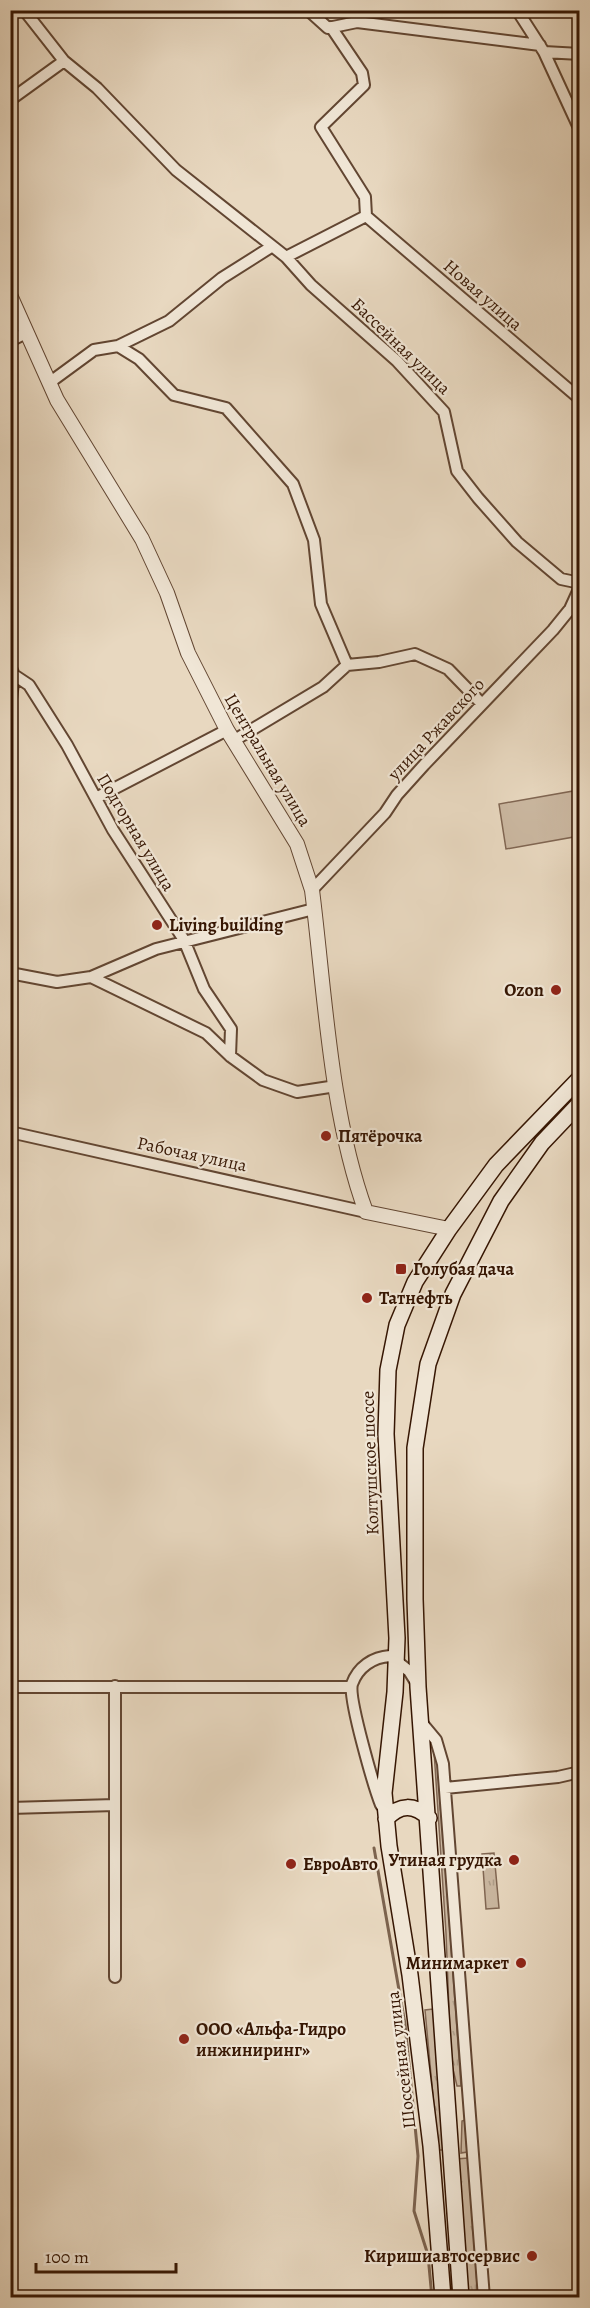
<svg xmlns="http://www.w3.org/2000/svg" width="590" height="2308" font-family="Alegreya,serif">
	<defs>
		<pattern id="grass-tufts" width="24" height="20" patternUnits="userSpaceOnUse" patternTransform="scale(1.5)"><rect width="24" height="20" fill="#cab7a0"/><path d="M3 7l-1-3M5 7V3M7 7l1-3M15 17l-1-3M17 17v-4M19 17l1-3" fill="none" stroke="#ae9d88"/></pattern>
	</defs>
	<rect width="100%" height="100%" fill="#e8d8c0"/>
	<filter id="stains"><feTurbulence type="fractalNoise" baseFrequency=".00333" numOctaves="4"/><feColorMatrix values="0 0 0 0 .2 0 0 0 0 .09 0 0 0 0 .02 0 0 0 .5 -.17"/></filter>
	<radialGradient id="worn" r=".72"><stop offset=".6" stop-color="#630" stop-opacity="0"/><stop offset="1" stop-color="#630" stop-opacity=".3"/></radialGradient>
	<!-- grass -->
	<path fill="url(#grass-tufts)" stroke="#806652" stroke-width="1.5" d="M 434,1751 L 438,1763 L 461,2086 L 457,2086 L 451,2061 L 446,1933 Z
		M 494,1853 L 499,1908 L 486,1909 L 482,1854 Z
		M 433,2009 L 443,2150 L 438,2150 L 425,2010 Z
		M 465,2120 L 467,2152 L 461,2153 L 462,2121 Z
		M 468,2158 L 478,2297 L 467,2297 L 456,2159 Z"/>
	<!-- garden -->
	<path fill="#cab7a0" stroke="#806652" stroke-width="1.5" d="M 579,790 L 579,836 L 506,849 L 499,804 Z"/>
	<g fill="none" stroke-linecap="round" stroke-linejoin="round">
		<!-- stream -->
		<path stroke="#7c634e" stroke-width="3" d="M 374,1848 L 405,2024 L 418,2156 L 414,2211 L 428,2255 L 432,2298"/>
		<defs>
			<path id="minor" d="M 24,10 L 64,61 L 97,88 L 176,170 L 286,257 L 311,285 L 397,361 L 444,412 L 457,471 L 478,498 L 517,542 L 561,579 L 580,583
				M 308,10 L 328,28 L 357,22 L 540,45
				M 517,10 L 544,52 L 580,130
				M 544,52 L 580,54
				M 10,100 L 64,61
				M 366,216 L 580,399
				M 286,257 L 366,216 L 365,197 L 321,127 L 364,85 L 362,73 L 331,27
				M 10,341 L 26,333
				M 118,346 L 169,321 L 222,278 L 271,247
				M 49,383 L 94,350 L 118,346 L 139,359 L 174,395 L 226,408 L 293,484 L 314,540 L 321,604 L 347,665
				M 10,666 L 14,675 L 29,685 L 67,745 L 113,830 L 184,940 L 204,989 L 231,1029 L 230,1056
				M 10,706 L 14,675
				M 233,741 L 323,687 L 347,665 L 379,662 L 415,654 L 448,669 L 481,703
				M 10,754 L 10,869
				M 96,798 L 227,730
				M 312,890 L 385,813 L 397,795 L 424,765 L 553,630 L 570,609 L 580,587
				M 10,973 L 57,982 L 91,977 L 206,1033 L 230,1056 L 263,1080 L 297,1092 L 336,1086
				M 91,977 L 156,949 L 314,909
				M 10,1132 L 366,1212
				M 10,1687 L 351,1687
				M 421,1722 L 436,1740 L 443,1764 L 484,2298
				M 445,1788 L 558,1777 L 580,1772
				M 381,1805 C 374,1787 348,1698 352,1684 C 358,1667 373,1657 390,1656 L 409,1671 L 417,1684
				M 10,1808 L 115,1805
				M 115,1977 L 115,1686"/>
			<path id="tertiary" d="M 10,295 L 57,400 L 142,539 L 167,593 L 188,653 L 227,730 L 297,844 L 312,890 C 325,993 330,1114 366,1212 L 449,1229"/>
			<path id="secondary" d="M 386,1819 C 400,1804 414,1804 429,1818
				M 443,2298 L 431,2146 L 410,1975 L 389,1846 L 384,1793 L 395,1692 L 397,1638 L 386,1434 L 388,1370 L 397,1325 L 415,1282 L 449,1229 L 496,1165 L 580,1078
				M 461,2298 L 418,1687 L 415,1599 L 415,1448 L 428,1364 L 453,1294 L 501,1201 L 542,1143 L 580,1103"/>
		</defs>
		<!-- minor casing -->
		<use href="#minor" stroke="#624632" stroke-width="14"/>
		<!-- tertiary casing -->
		<use href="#tertiary" stroke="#624632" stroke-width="16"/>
		<!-- secondary casing -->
		<use href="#secondary" stroke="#361603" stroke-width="18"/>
		<!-- minor -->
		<use href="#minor" stroke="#f0e6d6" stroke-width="10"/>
		<!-- tertiary -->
		<use href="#tertiary" stroke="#f0e6d6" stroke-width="14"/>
		<!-- secondary -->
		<use href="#secondary" stroke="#f0e6d6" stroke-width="15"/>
	</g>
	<!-- markers -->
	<g fill="#8f2418" stroke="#f0e6d6" stroke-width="2">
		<circle cx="157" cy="925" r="6"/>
		<circle cx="556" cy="990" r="6"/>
		<circle cx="326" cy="1136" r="6"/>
		<rect x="395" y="1263" width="12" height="12" rx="3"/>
		<circle cx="367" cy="1298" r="6"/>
		<circle cx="514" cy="1860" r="6"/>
		<circle cx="291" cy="1864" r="6"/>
		<circle cx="521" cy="1963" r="6"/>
		<circle cx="184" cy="2039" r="6"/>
		<circle cx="532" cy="2256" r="6"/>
	</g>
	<g text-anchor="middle" stroke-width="4.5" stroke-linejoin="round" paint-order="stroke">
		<!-- street labels -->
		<g font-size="18" fill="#361603" stroke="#f0e6d6">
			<text transform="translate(483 295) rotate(41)" y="6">Новая улица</text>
			<text transform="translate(401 346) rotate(44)" y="6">Бассейная улица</text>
			<text transform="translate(436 729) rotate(-47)" y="6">улица Ржавского</text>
			<text transform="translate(268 760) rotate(59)" y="6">Центральная улица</text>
			<text transform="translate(136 832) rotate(59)" y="6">Подгорная улица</text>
			<text transform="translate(192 1154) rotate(12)" y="6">Рабочая улица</text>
			<text transform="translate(370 1463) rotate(-92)" y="6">Колтушское шоссе</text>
			<text transform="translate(401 2060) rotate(-97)" y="6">Шоссейная улица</text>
		</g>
		<!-- poi labels -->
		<g font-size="18" font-weight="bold" fill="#361603" stroke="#f0e6d6" text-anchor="start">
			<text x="169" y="931">Living building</text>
			<text x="544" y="996" text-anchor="end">Ozon</text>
			<text x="338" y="1142">Пятёрочка</text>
			<text x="413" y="1275">Голубая дача</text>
			<text x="379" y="1304">Татнефть</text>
			<text x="502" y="1866" text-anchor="end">Утиная грудка</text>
			<text x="303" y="1870">ЕвроАвто</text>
			<text x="509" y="1969" text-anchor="end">Минимаркет</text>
			<text x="196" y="2035">ООО «Альфа-Гидро<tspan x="196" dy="21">инжиниринг»</tspan></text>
			<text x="520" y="2262" text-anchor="end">Киришиавтосервис</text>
		</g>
	</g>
	<!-- margin -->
	<rect width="590" height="2308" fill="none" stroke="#e8d8c0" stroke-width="36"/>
	<rect x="12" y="12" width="566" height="2284" fill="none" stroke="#361603" stroke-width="3"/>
	<rect x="18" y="18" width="554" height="2272" fill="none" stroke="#361603" stroke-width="1.5"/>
	<!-- scale -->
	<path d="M36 2263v9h140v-9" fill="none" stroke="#361603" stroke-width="3"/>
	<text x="45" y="2263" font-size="18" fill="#361603" stroke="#f0e6d6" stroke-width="4.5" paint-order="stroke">100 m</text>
	<rect width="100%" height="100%" filter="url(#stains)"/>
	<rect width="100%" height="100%" fill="url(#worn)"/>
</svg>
